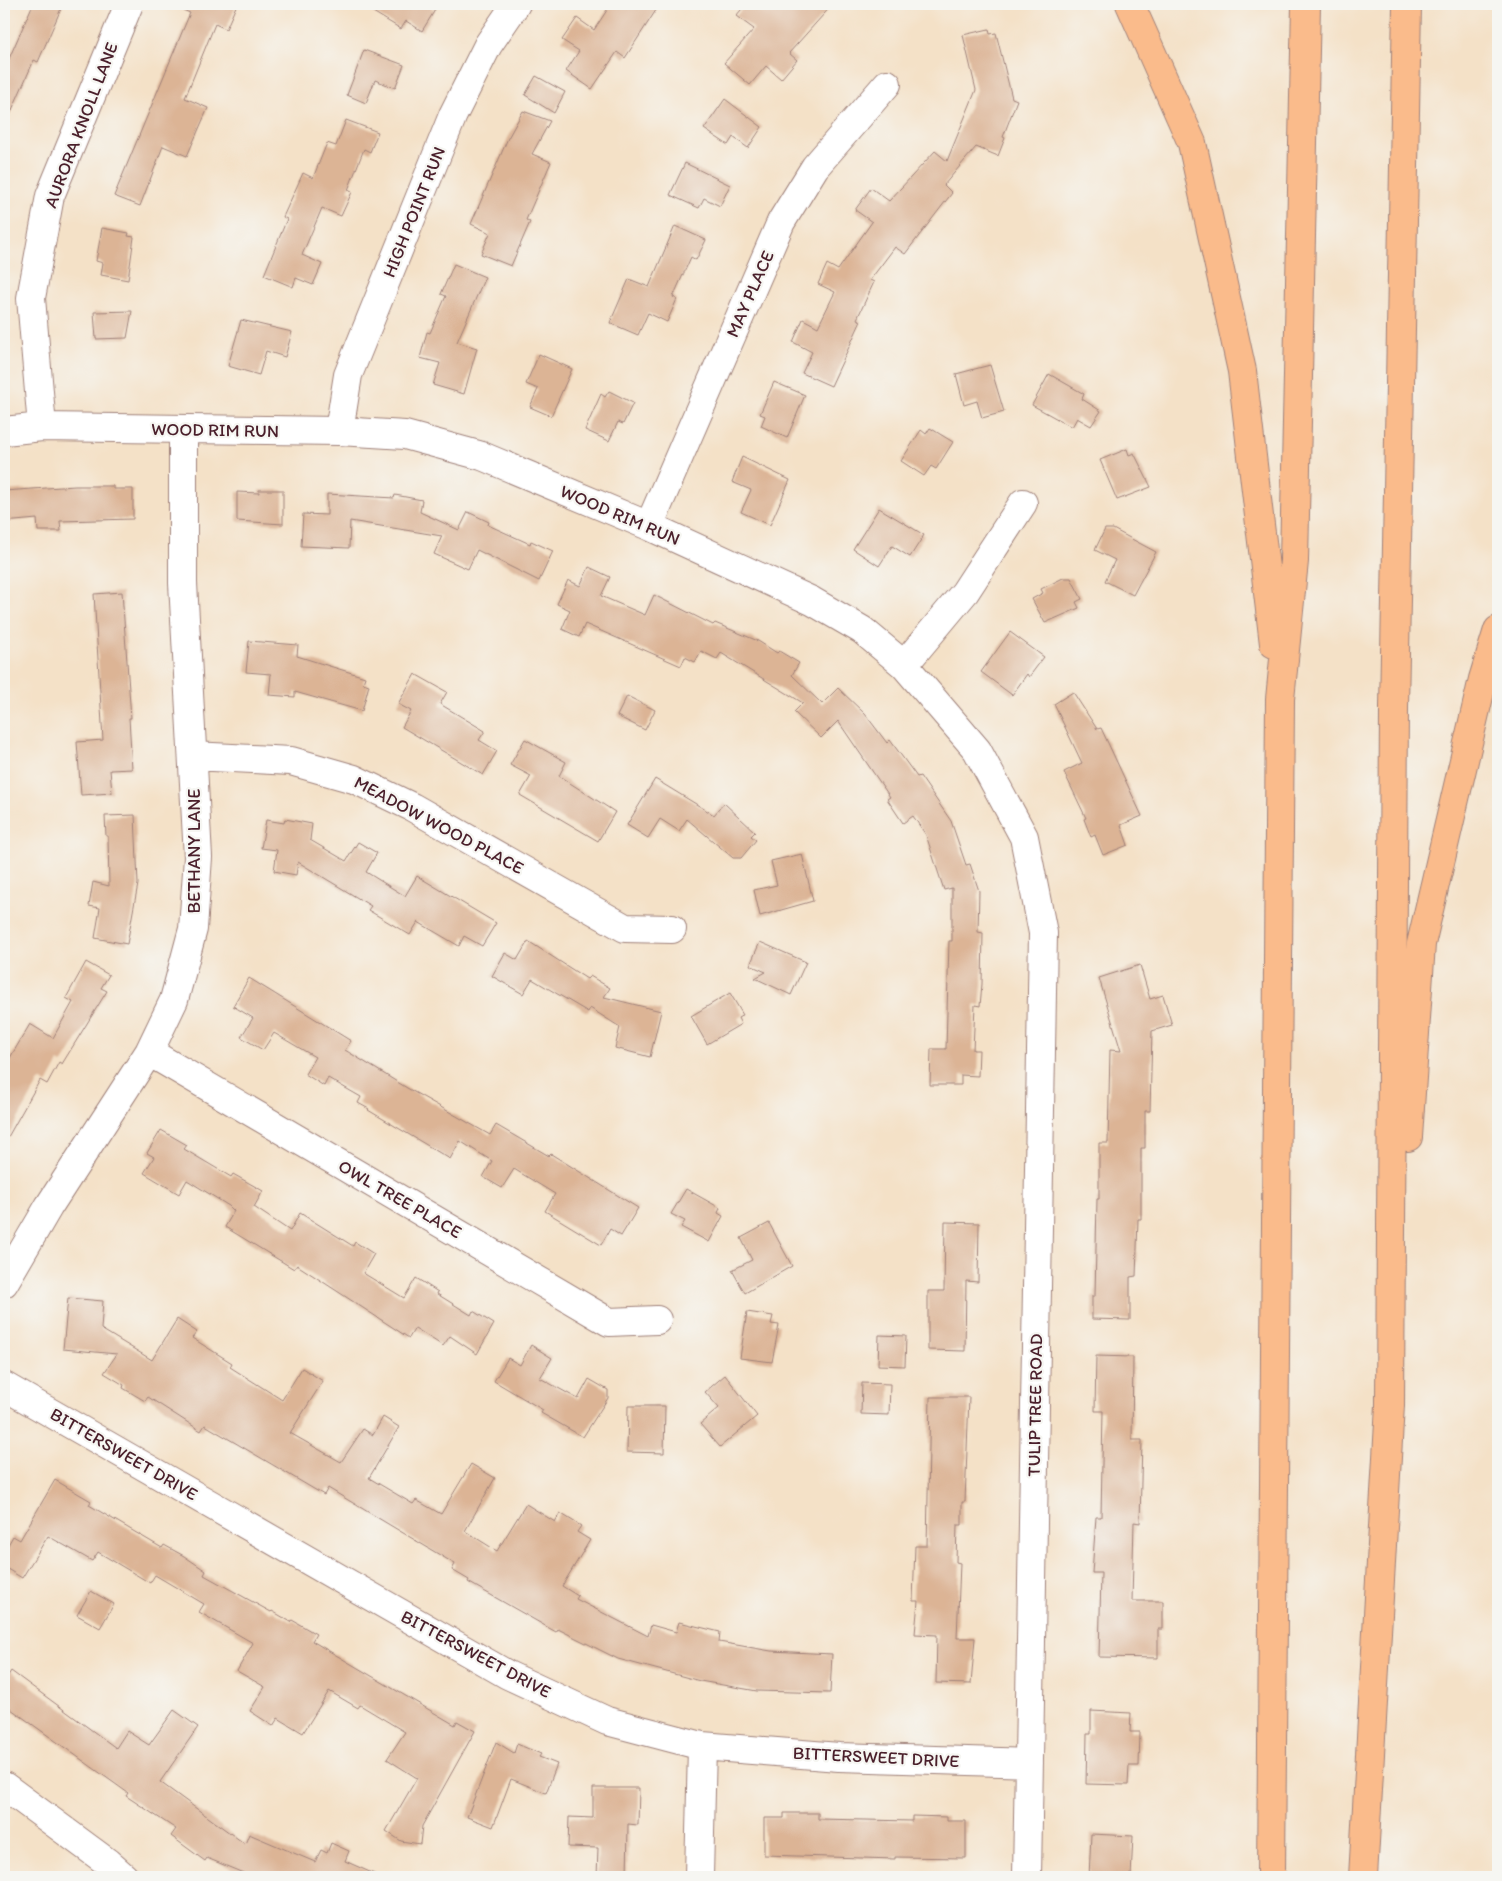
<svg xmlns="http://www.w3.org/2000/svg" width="1502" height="1881" font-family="Itim,sans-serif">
	<rect width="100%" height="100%" fill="#f6f6f2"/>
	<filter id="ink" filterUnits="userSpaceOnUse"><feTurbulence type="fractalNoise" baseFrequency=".02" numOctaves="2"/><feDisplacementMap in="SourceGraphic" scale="10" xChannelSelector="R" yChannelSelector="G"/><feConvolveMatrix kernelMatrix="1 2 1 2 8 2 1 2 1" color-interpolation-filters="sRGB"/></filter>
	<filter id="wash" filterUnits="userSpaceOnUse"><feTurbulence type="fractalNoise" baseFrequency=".0096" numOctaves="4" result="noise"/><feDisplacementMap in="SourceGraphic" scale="20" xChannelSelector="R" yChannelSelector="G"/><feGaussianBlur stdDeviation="1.12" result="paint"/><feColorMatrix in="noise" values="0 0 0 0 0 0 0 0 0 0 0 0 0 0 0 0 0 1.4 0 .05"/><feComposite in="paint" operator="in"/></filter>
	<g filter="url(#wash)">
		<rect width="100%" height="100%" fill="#f4e1c7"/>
		<g id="blocks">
			<!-- building -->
			<path fill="#dcb495" d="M 33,4 L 63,4 L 38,62 L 34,60 L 4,128 L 4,70 Z
				M 169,4 L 237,4 L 226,29 L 215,24 L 185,98 L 208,108 L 187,156 L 163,146 L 140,206 L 114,196 L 190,13 Z
				M 360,4 L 425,4 L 435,10 L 422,31 L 406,21 L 401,29 Z
				M 611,4 L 660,4 L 625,58 L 617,52 L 592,89 L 566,71 L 579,51 L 562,40 L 577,18 L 594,30 Z
				M 746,4 L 833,4 L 789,53 L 797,60 L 781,79 L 766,66 L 750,85 L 724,63 L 754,29 L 736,16 Z
				M 989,29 L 990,34 L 996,33 L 1012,98 L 1017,100 L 1003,137 L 1005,138 L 998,156 L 976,147 L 944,185 L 952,193 L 905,254 L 895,247 L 870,280 L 874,282 L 857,319 L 861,321 L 831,386 L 802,373 L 812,352 L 793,342 L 803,319 L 818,327 L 835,292 L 818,284 L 827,264 L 838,270 L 872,222 L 855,210 L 871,188 L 889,201 L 935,151 L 947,161 L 976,90 L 963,35 Z
				M 364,50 L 404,65 L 395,88 L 375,80 L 366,103 L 347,95 Z
				M 536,76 L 565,92 L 554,113 L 525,95 Z
				M 725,99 L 762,127 L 748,148 L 733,137 L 728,145 L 704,129 Z
				M 523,111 L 550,121 L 532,154 L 551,162 L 526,220 L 530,222 L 511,266 L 481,254 L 490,233 L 471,224 L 508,138 Z
				M 346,120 L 378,132 L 370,152 L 364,149 L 348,190 L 352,192 L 341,216 L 322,208 L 302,255 L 322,264 L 313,285 L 296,278 L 293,287 L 264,275 L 287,219 L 283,217 L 303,173 L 313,178 L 327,143 L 336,146 Z
				M 685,163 L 730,185 L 720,206 L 704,198 L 699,208 L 670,195 Z
				M 675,226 L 706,240 L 696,260 L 691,257 L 673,297 L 677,299 L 667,322 L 648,313 L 638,335 L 610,323 L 629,279 L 649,287 Z
				M 102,228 L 129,233 L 128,236 L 134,237 L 128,280 L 101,275 L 103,263 L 96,261 Z
				M 454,264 L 485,277 L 457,342 L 477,348 L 464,394 L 433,385 L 440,363 L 420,358 L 427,332 L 430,333 L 446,296 L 441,294 Z
				M 132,311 L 127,338 L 96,339 L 94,312 Z
				M 241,320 L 292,332 L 285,357 L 266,351 L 259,375 L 228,366 Z
				M 539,354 L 572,369 L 551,416 L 530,407 L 538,389 L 526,384 Z
				M 990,365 L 1004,412 L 982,418 L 977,401 L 964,405 L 956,374 Z
				M 1049,374 L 1084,394 L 1082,399 L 1101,411 L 1091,426 L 1077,418 L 1072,427 L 1032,405 Z
				M 774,382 L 805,395 L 787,438 L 761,426 L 765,416 L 760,414 Z
				M 609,391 L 633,403 L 623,424 L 618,422 L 609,441 L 585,430 L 601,394 L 605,397 Z
				M 930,428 L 953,442 L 936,469 L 931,466 L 924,476 L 901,461 L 921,430 L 926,434 Z
				M 1127,449 L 1129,455 L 1134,453 L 1151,487 L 1117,500 L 1100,460 Z
				M 742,457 L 790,480 L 770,525 L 741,512 L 751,490 L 732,482 Z
				M 75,486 L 113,486 L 113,489 L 133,489 L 133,519 L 60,521 L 61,531 L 38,531 L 37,519 L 4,522 L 4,491 Z
				M 259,490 L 283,490 L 283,524 L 237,521 L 237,492 L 259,493 Z
				M 327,494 L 394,498 L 395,495 L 422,500 L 420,512 L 459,530 L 468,512 L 489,522 L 488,525 L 530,544 L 531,541 L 553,551 L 539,581 L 477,550 L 468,569 L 434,554 L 442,536 L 350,521 L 349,548 L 301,546 L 303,514 L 327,515 Z
				M 879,508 L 924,535 L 910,557 L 892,546 L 879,566 L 853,549 Z
				M 1105,529 L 1113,529 L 1156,552 L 1133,595 L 1105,581 L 1115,560 L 1095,550 Z
				M 589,567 L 610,577 L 601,596 L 645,615 L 654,595 L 713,625 L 715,623 L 758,641 L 777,653 L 779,651 L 799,663 L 792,675 L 822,704 L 838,688 L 865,714 L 887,743 L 890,740 L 917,777 L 920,776 L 951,821 L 966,865 L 970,864 L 979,891 L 978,932 L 983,933 L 982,984 L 980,1006 L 975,1005 L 973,1050 L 979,1050 L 978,1076 L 961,1075 L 961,1085 L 930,1085 L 931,1049 L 946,1049 L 949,941 L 952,941 L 952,888 L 944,890 L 926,835 L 913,816 L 903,823 L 887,799 L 890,797 L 838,721 L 821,738 L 794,712 L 803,703 L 721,653 L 717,659 L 701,651 L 695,662 L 685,657 L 681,666 L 585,624 L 579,637 L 562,629 L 570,610 L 557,604 L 568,580 L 580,586 Z
				M 1063,578 L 1071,578 L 1082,599 L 1076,602 L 1079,608 L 1045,623 L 1032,599 L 1043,593 L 1041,589 Z
				M 122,592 L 131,718 L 129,718 L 132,769 L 110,770 L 112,793 L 81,795 L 77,742 L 103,740 L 94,594 Z
				M 1010,632 L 1044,657 L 1029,677 L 1027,674 L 1012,695 L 981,672 Z
				M 249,641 L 298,645 L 297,656 L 365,677 L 363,683 L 369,685 L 362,711 L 295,692 L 295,697 L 269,695 L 271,674 L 246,672 Z
				M 415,674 L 447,692 L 440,704 L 485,731 L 479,740 L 497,751 L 483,775 L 402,727 L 411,711 L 398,704 Z
				M 1073,692 L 1097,729 L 1101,728 L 1142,816 L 1121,825 L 1128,845 L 1103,855 L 1095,835 L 1091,837 L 1084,819 L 1086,818 L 1064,772 L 1082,763 L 1054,704 Z
				M 627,696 L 655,710 L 645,730 L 617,716 Z
				M 525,739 L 566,762 L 559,776 L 615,812 L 598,841 L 520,795 L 531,776 L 510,765 Z
				M 655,779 L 714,815 L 724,803 L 755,832 L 751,836 L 756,840 L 741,858 L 733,858 L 687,819 L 679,831 L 660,819 L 648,838 L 627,825 Z
				M 135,815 L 138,884 L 127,944 L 95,938 L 100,908 L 89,906 L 93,882 L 109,886 L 108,836 L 106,836 L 105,816 Z
				M 285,819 L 312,824 L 310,840 L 346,861 L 358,842 L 377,853 L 366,872 L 405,896 L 417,876 L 496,923 L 482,946 L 464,936 L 459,946 L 418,922 L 410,935 L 368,910 L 371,906 L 298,862 L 296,875 L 274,871 L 277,850 L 261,848 L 266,820 L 284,823 Z
				M 802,854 L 813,901 L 760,916 L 754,890 L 777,885 L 771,861 Z
				M 528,941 L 587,979 L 590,976 L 610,988 L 604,997 L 661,1011 L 650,1057 L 615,1048 L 620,1027 L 590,1008 L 588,1012 L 532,979 L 523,994 L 492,976 L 505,953 L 517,960 Z
				M 760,942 L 806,962 L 791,995 L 755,978 L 766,972 L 750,965 Z
				M 86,962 L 109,975 L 101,988 L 107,991 L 62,1064 L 59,1062 L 47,1084 L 40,1080 L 4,1144 L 4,1068 L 30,1024 L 53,1038 L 73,1002 L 66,998 Z
				M 1140,965 L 1150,999 L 1163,995 L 1172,1025 L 1152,1031 L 1150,1111 L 1145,1111 L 1145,1148 L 1141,1148 L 1141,1219 L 1138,1219 L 1136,1276 L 1130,1277 L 1130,1320 L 1092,1319 L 1092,1296 L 1095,1296 L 1097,1199 L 1099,1199 L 1099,1143 L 1108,1143 L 1110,1050 L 1121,1051 L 1099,978 Z
				M 249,978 L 351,1041 L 345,1050 L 407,1088 L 490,1135 L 496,1125 L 549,1156 L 551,1154 L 638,1208 L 621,1236 L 610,1229 L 601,1245 L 545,1211 L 555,1194 L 514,1169 L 502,1188 L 483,1177 L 492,1161 L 460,1141 L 450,1159 L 368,1110 L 369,1109 L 358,1103 L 361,1097 L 328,1078 L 324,1086 L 305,1074 L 315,1057 L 274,1033 L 263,1050 L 241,1037 L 253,1018 L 233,1006 Z
				M 730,993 L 743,1015 L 738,1018 L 741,1024 L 707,1044 L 691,1016 Z
				M 161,1130 L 187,1145 L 184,1149 L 231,1177 L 233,1174 L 263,1191 L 254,1207 L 290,1231 L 300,1213 L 353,1246 L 355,1242 L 374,1254 L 363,1273 L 404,1298 L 416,1278 L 438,1292 L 437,1294 L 471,1315 L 473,1311 L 494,1324 L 477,1354 L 450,1336 L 443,1346 L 415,1328 L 409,1338 L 297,1265 L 294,1269 L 225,1227 L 234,1211 L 229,1206 L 187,1180 L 179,1194 L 144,1173 L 154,1157 L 147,1153 Z
				M 686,1189 L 720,1208 L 718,1213 L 723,1216 L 709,1242 L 681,1227 L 685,1221 L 671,1214 Z
				M 945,1222 L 979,1223 L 978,1282 L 966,1281 L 965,1351 L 928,1350 L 928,1291 L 944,1291 Z
				M 769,1223 L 792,1266 L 745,1293 L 732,1270 L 752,1260 L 741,1238 Z
				M 68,1298 L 103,1301 L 101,1329 L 152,1360 L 177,1319 L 197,1332 L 192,1338 L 232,1363 L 230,1367 L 282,1400 L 302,1368 L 323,1381 L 290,1433 L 341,1462 L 363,1429 L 373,1435 L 383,1417 L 399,1427 L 369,1478 L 413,1504 L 416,1500 L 441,1514 L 471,1464 L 495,1478 L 465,1531 L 497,1551 L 526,1504 L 555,1522 L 560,1513 L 581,1526 L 577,1532 L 590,1540 L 562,1586 L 578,1596 L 576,1599 L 648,1636 L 651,1625 L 676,1632 L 679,1622 L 720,1632 L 719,1642 L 771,1651 L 832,1654 L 830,1693 L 757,1691 L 700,1681 L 618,1659 L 558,1629 L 556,1632 L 468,1582 L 469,1580 L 452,1570 L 455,1564 L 328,1488 L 324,1495 L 205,1425 L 201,1431 L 148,1397 L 145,1401 L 123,1388 L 124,1385 L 104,1373 L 117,1354 L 63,1349 Z
				M 747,1312 L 773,1316 L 771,1324 L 779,1325 L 772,1362 L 740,1358 Z
				M 879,1335 L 906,1336 L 905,1366 L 878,1365 Z
				M 531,1345 L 552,1358 L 540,1378 L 578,1399 L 589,1379 L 608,1390 L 608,1398 L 583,1437 L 541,1413 L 543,1410 L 494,1381 L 508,1358 L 520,1365 Z
				M 1096,1356 L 1133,1357 L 1132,1440 L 1142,1440 L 1140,1523 L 1134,1522 L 1132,1601 L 1163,1601 L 1163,1629 L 1158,1629 L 1158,1658 L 1099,1657 L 1101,1573 L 1092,1573 L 1096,1517 L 1101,1517 L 1103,1411 L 1095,1411 Z
				M 725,1375 L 757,1416 L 720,1447 L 700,1424 L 719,1408 L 705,1392 Z
				M 862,1383 L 890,1384 L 889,1415 L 861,1414 Z
				M 930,1397 L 969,1397 L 965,1502 L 962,1502 L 962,1525 L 957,1525 L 956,1562 L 960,1563 L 957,1638 L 975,1638 L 971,1684 L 936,1683 L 937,1635 L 915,1634 L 918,1601 L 913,1601 L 915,1546 L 927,1546 Z
				M 628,1406 L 665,1406 L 664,1453 L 627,1452 Z
				M 55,1480 L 91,1501 L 89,1505 L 162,1548 L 164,1545 L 184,1556 L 206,1571 L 204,1575 L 271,1612 L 272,1611 L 291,1622 L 292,1620 L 316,1634 L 312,1641 L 455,1725 L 457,1721 L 475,1731 L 422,1826 L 420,1844 L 401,1841 L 386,1831 L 417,1778 L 387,1759 L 405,1732 L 360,1705 L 358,1708 L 329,1691 L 303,1733 L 278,1718 L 273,1726 L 250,1711 L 265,1687 L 237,1671 L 253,1643 L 199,1612 L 204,1604 L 155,1575 L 150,1583 L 98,1552 L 92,1561 L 48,1536 L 22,1578 L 4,1567 L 4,1552 L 13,1536 L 20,1540 Z
				M 91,1591 L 114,1604 L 100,1628 L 77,1615 Z
				M 11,1671 L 116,1748 L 127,1731 L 149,1745 L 174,1710 L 198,1727 L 160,1782 L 245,1844 L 249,1834 L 315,1862 L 321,1850 L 327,1853 L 331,1843 L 349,1851 L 345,1861 L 381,1877 L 253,1877 L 207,1858 L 205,1861 L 171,1836 L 176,1829 L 126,1796 L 128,1793 L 4,1704 L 4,1682 Z
				M 1091,1711 L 1131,1713 L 1130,1732 L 1140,1732 L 1139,1766 L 1129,1766 L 1128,1785 L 1086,1784 L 1087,1734 L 1091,1734 Z
				M 496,1742 L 514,1753 L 517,1744 L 541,1754 L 539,1757 L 557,1764 L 546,1793 L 511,1779 L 493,1827 L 467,1817 Z
				M 593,1788 L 639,1788 L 638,1825 L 628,1824 L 627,1877 L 597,1877 L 598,1848 L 568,1847 L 569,1817 L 593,1818 Z
				M 784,1813 L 818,1813 L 818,1819 L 912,1821 L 912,1816 L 947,1817 L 947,1821 L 966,1821 L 966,1858 L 895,1857 L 895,1859 L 764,1855 L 764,1818 L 784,1818 Z
				M 1091,1834 L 1133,1836 L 1131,1877 L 1089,1877 Z"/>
		</g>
	</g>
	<g filter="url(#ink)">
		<use href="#blocks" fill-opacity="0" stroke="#9f8079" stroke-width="1"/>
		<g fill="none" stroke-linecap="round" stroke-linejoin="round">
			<defs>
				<path id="minor" d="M 42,427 L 31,298 L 50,196 L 129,4
					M 4,431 L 42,427 L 339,431 L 405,435 L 482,456 L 649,526 L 812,601 L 862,630 L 904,665 L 977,750 L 1024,837 L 1043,933 L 1027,1877
					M 339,431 L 348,375 L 453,115 L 488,45 L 516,4
					M 649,526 L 781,222 L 815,167 L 887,84
					M 904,665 L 965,592 L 1023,503
					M 193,756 L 291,761 L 354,779 L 412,807 L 625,928 L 672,929
					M 149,1052 L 609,1322 L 657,1320
					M 4,1283 L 49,1206 L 149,1052 L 174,1000 L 193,929 L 198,857 L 183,583 L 183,430
					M 4,1386 L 508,1675 L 607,1721 L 702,1746 L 839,1757 L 1029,1763
					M 4,1786 L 107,1862 L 124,1877
					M 699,1877 L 702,1746"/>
				<path id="highway" d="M 1130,4 L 1192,143 L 1242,371 L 1274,644
					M 1408,1137 L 1421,944 L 1483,679 L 1498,630
					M 1271,1877 L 1280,699 L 1294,561 L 1306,4
					M 1363,1877 L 1390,1405 L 1394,708 L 1407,4"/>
			</defs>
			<!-- minor casing -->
			<use href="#minor" stroke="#9f8079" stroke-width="30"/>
			<!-- highway casing -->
			<use href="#highway" stroke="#9f8079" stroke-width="30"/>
			<!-- minor -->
			<use href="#minor" stroke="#fff" stroke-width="28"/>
			<!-- highway -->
			<use href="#highway" stroke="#fabb8b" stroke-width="28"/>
		</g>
	</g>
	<g text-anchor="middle" stroke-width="4.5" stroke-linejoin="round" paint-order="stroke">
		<!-- street labels -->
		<g font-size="18" fill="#4a1f2b" stroke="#f6f6f2">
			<text transform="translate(81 125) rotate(-69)" y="6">AURORA KNOLL LANE</text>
			<text transform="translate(414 212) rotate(-68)" y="6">HIGH POINT RUN</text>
			<text transform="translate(750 294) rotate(-66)" y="6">MAY PLACE</text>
			<text transform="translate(215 430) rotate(1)" y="6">WOOD RIM RUN</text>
			<text transform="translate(620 515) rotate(23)" y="6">WOOD RIM RUN</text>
			<text transform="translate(439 825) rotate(28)" y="6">MEADOW WOOD PLACE</text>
			<text transform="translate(194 851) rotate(-90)" y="6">BETHANY LANE</text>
			<text transform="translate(400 1199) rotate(30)" y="6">OWL TREE PLACE</text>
			<text transform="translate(1035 1405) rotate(-89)" y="6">TULIP TREE ROAD</text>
			<text transform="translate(124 1454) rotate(30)" y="6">BITTERSWEET DRIVE</text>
			<text transform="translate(476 1654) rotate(28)" y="6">BITTERSWEET DRIVE</text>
			<text transform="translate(876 1757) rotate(3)" y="6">BITTERSWEET DRIVE</text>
		</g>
	</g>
	<!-- margin -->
	<rect width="1502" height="1881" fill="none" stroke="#f6f6f2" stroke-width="20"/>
</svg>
